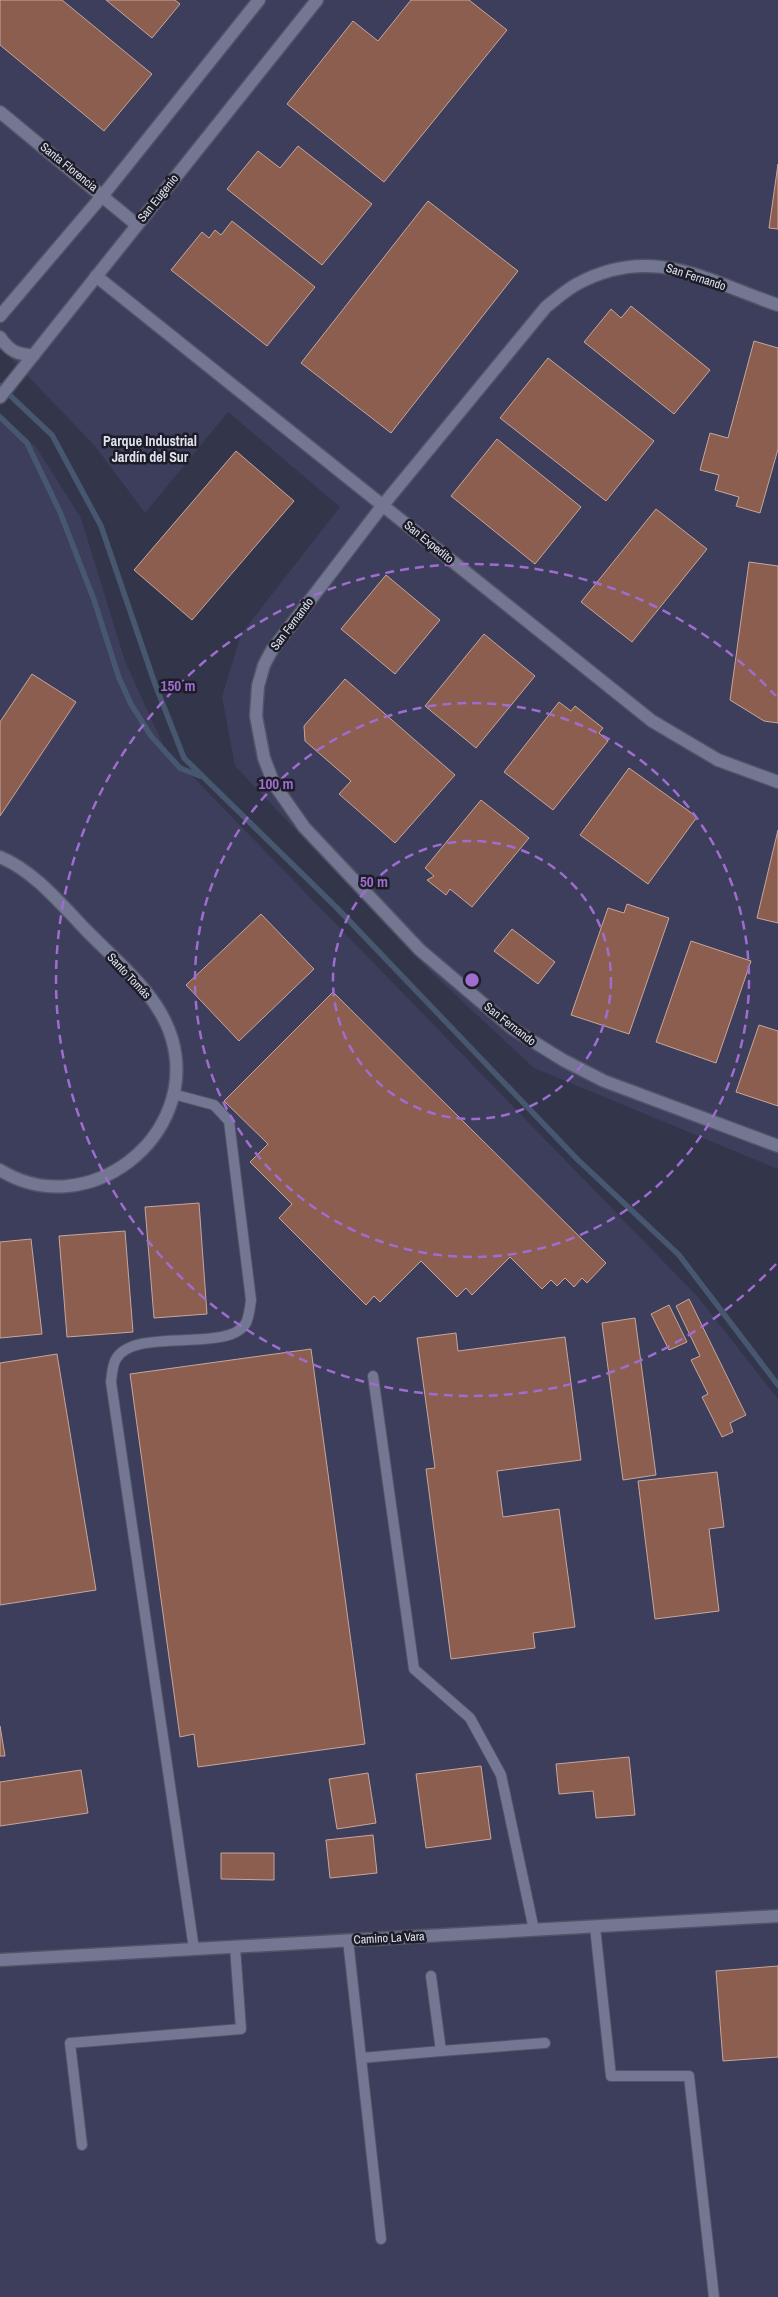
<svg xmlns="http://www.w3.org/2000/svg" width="778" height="2297" font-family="'Archivo Narrow',sans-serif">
	<rect width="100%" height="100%" fill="#33354b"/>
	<!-- built -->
	<path fill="#3c3e5b" d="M 0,0 L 778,0 L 778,1169 L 534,1068 L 431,972 L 235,766 L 222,697 L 241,634 L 340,507 L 228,412 L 145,513 L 94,445 L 0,347 Z
		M 0,413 L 36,447 L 81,518 L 125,661 L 164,747 L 698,1297 L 778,1399 L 778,2297 L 0,2297 Z"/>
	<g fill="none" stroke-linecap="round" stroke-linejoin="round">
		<!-- stream -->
		<path stroke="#485770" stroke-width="5.5" d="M 0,386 L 52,435 L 101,526 L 155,684 L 184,758 L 337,908 L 577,1159 L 679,1255 L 778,1385
			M 0,417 L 27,443 L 60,512 L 94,600 L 119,678 L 131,704 L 151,736 L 180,768 L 200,776"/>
	</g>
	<!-- building -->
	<path fill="#8c5e4f" stroke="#c6a79d" d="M 0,0 L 62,0 L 152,74 L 104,131 L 0,45 Z
		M 106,0 L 175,0 L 180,4 L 152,38 Z
		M 411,0 L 469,0 L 507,30 L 384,182 L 287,104 L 353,21 L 378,41 Z
		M 298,146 L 372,204 L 322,265 L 227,189 L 258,151 L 280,168 Z
		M 778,164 L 778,229 L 769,228 Z
		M 428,201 L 518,271 L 391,433 L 301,363 Z
		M 232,221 L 315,287 L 267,346 L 171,270 L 202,232 L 209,238 L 215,230 L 221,235 Z
		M 631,306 L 710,370 L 674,414 L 584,342 L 611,309 L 621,318 Z
		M 754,341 L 778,348 L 778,449 L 760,513 L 736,506 L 739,497 L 715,490 L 719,475 L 700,470 L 710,433 L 728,438 Z
		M 548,358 L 654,441 L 606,501 L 500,418 Z
		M 497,439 L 581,507 L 535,564 L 451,496 Z
		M 236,451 L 294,501 L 192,620 L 134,570 Z
		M 656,509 L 707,549 L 632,642 L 581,602 Z
		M 749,562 L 778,566 L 778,723 L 764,721 L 730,700 Z
		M 386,575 L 440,620 L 395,674 L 341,629 Z
		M 484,634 L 535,676 L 476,748 L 425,706 Z
		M 32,674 L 76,702 L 0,816 L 0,722 Z
		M 345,679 L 455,775 L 395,843 L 339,794 L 351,781 L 305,741 L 304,726 Z
		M 559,702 L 571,711 L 575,706 L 603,728 L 599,733 L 608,741 L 553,810 L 504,772 Z
		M 629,768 L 697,817 L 648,884 L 580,835 Z
		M 481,800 L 529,838 L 472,907 L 450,889 L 446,895 L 427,880 L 434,876 L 425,868 Z
		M 778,830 L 778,923 L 757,918 Z
		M 627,904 L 669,918 L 629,1034 L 571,1015 L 608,908 L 624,913 Z
		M 261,914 L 314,969 L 239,1041 L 186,985 Z
		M 512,929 L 555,962 L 538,984 L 494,951 Z
		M 691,941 L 751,961 L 716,1063 L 656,1042 Z
		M 333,992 L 606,1263 L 587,1283 L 582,1278 L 574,1287 L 565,1278 L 557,1286 L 551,1280 L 542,1289 L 510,1257 L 472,1295 L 466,1288 L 457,1297 L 421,1261 L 380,1302 L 374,1296 L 366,1305 L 279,1218 L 292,1204 L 250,1162 L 268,1144 L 224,1101 Z
		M 759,1025 L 778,1031 L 778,1106 L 736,1092 Z
		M 199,1203 L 207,1314 L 154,1318 L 145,1207 Z
		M 125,1231 L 133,1332 L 67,1337 L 59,1236 Z
		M 31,1239 L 42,1334 L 0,1338 L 0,1242 Z
		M 689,1299 L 746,1415 L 730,1423 L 733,1432 L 722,1437 L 702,1397 L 708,1394 L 691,1360 L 700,1356 L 676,1306 Z
		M 669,1305 L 687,1342 L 669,1350 L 651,1314 Z
		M 635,1318 L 656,1475 L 623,1480 L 602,1323 Z
		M 456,1333 L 458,1351 L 565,1337 L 581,1460 L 497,1471 L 503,1517 L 559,1509 L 575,1627 L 533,1633 L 535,1648 L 451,1659 L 426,1469 L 435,1468 L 417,1338 Z
		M 311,1349 L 365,1744 L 198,1767 L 194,1734 L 180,1737 L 130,1374 Z
		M 57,1354 L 96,1590 L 0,1605 L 0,1363 Z
		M 717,1472 L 724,1527 L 709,1529 L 719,1611 L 655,1619 L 638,1481 Z
		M 0,1726 L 5,1756 L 0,1756 Z
		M 629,1757 L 635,1815 L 596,1818 L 593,1791 L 559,1794 L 556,1764 Z
		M 481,1766 L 491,1839 L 426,1848 L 416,1774 Z
		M 81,1770 L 88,1813 L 0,1826 L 0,1782 Z
		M 368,1773 L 376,1823 L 337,1829 L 329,1779 Z
		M 373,1835 L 377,1873 L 330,1878 L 326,1840 Z
		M 221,1853 L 274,1853 L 274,1880 L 221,1879 Z
		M 778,1966 L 778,2057 L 723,2061 L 716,1971 Z"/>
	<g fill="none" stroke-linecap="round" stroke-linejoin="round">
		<defs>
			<path id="lane" d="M 173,1094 L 214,1105 L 229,1121 L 251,1300 C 250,1307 249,1317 246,1323 C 228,1354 135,1326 116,1359 C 112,1366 112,1375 111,1382 L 194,1949
				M 373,1376 L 414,1669 L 470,1718 L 501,1775 L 534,1930
				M 595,1927 L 611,2076 L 689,2076 L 714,2297
				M 348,1940 L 381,2239
				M 441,2051 L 545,2043
				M 361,2058 L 441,2051 L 431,1976
				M 82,2145 L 70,2043 L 241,2029 L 235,1947"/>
			<path id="street" d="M 0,112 L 137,225
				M 96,276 L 652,721 L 718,760 L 778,782
				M 778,305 C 707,281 652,243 577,284 C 566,290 556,299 546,307 L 383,505 L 272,650 L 264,665 L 258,686 L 256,716 L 264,758 L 274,784 L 304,827 L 420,950 L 513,1029 L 563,1060 L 604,1081 L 778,1146
				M 0,316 L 103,195 L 259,0
				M 0,337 C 9,351 18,355 34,355
				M 0,397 L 317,0
				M 0,857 C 34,871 61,904 86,930 C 117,962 159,994 172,1039 C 200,1136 88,1224 0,1170"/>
			<path id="secondary" d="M 0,1960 L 778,1916"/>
		</defs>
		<!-- lane casing -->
		<use href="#lane" stroke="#525366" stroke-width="12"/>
		<!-- street casing -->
		<use href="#street" stroke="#525366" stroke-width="15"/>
		<!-- secondary casing -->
		<use href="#secondary" stroke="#525366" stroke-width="15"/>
		<!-- lane -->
		<use href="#lane" stroke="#747791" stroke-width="10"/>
		<!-- street -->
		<use href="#street" stroke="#747791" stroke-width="12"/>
		<!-- secondary -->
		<use href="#secondary" stroke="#747791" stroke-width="12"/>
	</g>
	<!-- distance rings -->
	<g fill="none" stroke="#9f6cd0" stroke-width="2.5" stroke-dasharray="9 6">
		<circle cx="472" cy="980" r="139"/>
		<circle cx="472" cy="980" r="277"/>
		<path d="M776 1264A416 416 0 1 1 776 696"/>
	</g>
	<g text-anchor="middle" stroke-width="5" stroke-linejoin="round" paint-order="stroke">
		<!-- street labels -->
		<g font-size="12" fill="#e1e2f1" stroke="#1c1d27">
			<text transform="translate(69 167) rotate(39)" y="4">Santa Florencia</text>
			<text transform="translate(158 198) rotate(-51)" y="4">San Eugenio</text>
			<text transform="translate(696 277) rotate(18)" y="4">San Fernando</text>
			<text transform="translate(429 542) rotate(39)" y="4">San Expedito</text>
			<text transform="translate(292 624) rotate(-53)" y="4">San Fernando</text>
			<text transform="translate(129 976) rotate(47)" y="4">Santo Tomás</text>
			<text transform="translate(510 1024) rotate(38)" y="4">San Fernando</text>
			<text transform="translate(389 1938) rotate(-3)" y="4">Camino La Vara</text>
		</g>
		<!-- neighbourhood labels -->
		<g font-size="14" font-weight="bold" fill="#e1e2f1" stroke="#1c1d27">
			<text x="150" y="446">Parque Industrial<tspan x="150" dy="16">Jardín del Sur</tspan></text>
		</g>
	</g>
	<circle cx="472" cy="980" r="8" fill="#9f6cd0" stroke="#1c1d27" stroke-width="2.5"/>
	<g font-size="15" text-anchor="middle" font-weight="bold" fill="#9f6cd0" stroke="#1c1d27" stroke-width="5" stroke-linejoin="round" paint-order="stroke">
		<text x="178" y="691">150 m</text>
		<text x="276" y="789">100 m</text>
		<text x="374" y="887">50 m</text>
	</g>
</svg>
